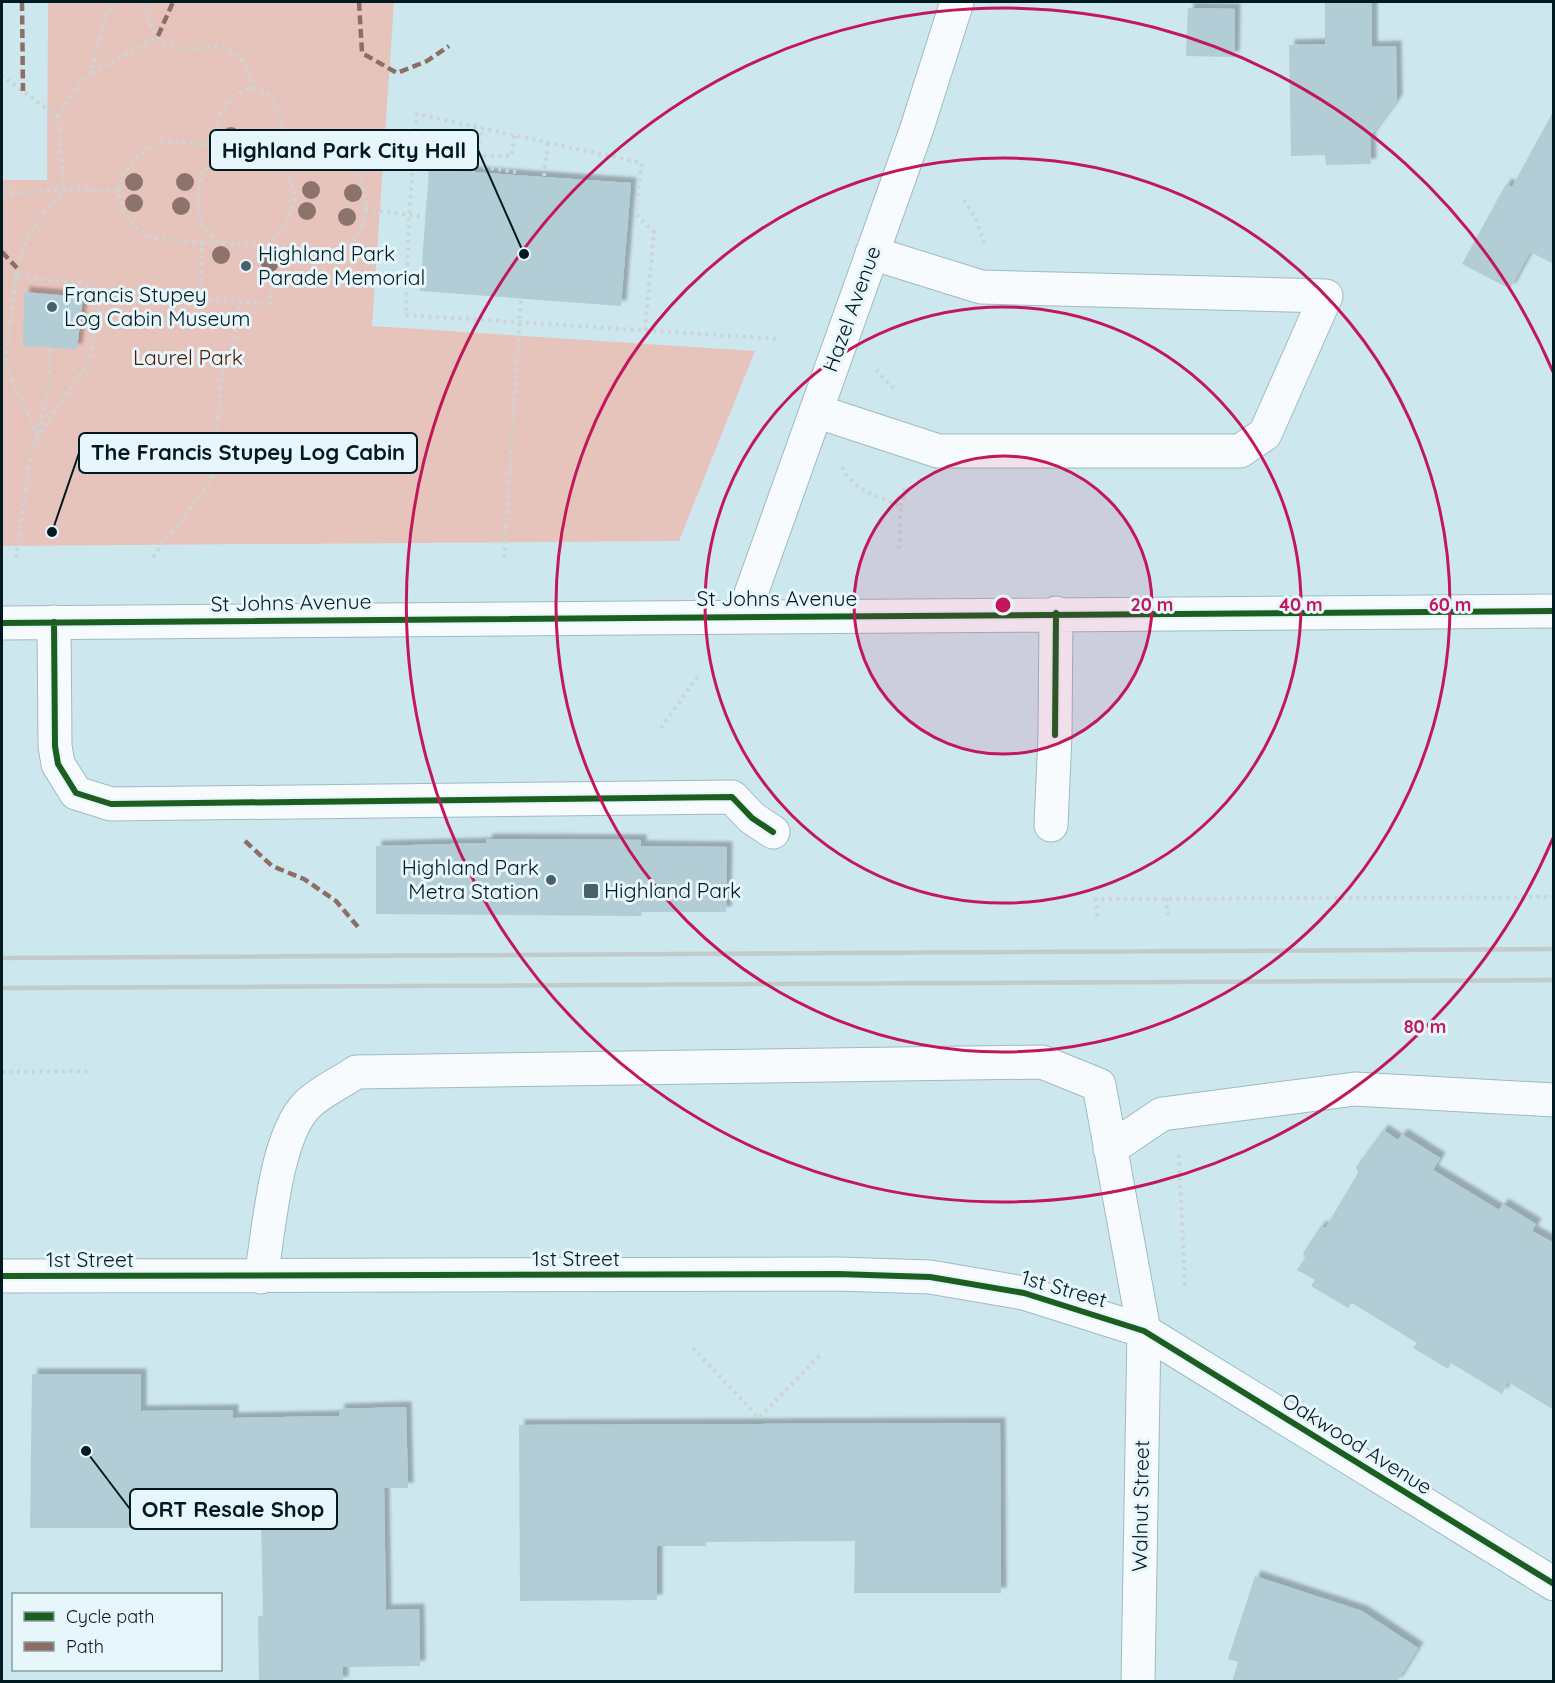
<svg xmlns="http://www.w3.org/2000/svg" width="1555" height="1683" font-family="Quicksand,sans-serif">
	<defs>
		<filter id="shadow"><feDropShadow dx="5.5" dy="-5.5" stdDeviation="1.5" flood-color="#0004"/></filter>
	</defs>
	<rect width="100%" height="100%" fill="#cde7ef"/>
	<!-- green -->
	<path fill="#e6c4bb" d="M 48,2 L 394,2 L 372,326 L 755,351 L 679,541 L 2,546 L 2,180 L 47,180 Z"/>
	<!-- building -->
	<path fill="#b2cdd5" filter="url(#shadow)" d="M 1325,2 L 1372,2 L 1372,47 L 1396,46 L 1397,100 L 1370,137 L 1371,164 L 1326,165 L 1325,155 L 1291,156 L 1289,45 L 1325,44 Z
		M 1188,8 L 1235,9 L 1234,57 L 1186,56 Z
		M 1554,110 L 1554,264 L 1530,252 L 1510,289 L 1462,264 L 1506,184 L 1512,187 Z
		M 429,169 L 631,183 L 621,306 L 420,291 Z
		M 24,292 L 83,297 L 77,349 L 23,346 Z
		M 487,839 L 641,840 L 641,846 L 727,847 L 726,912 L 641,912 L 642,916 L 376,914 L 376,846 L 486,843 Z
		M 1383,1130 L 1398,1140 L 1402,1134 L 1440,1158 L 1433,1170 L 1499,1210 L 1503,1204 L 1536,1224 L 1532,1231 L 1554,1243 L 1554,1410 L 1508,1382 L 1502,1394 L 1451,1363 L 1448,1369 L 1413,1348 L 1417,1343 L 1352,1303 L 1348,1308 L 1311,1286 L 1315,1280 L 1297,1270 L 1305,1258 L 1303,1253 L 1320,1227 L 1326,1227 L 1358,1173 L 1356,1167 Z
		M 32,1374 L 141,1374 L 141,1411 L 233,1410 L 233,1418 L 339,1416 L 339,1409 L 406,1407 L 408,1488 L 384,1488 L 386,1610 L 419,1609 L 420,1666 L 343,1667 L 343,1682 L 259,1682 L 258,1616 L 263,1616 L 261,1519 L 140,1520 L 140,1528 L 30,1528 Z
		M 1000,1423 L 1001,1593 L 854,1593 L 855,1541 L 706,1542 L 706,1546 L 657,1546 L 657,1600 L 520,1601 L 519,1425 Z
		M 1255,1576 L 1362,1611 L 1418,1648 L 1397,1682 L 1232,1682 L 1238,1662 L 1228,1659 Z"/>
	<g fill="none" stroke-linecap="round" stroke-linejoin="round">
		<defs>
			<path id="minor" d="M 816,411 L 938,451 L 1240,451 L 1265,434 L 1326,296 L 981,287 L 872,253
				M 743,616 L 917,128 L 957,2
				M 54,622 L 55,746 L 58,764 L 76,793 L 111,804 L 732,797 L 752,818 L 773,832
				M 2,623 L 1554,611
				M 1051,825 L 1055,735 L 1056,613
				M 1110,1149 L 1162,1114 L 1355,1089 L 1554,1100
				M 2,1276 L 838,1274 L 930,1277 L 1024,1293 L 1144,1331 L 1554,1584
				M 261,1277 C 269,1231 275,1139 306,1106 C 319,1092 341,1083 356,1072 L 1042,1062 L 1099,1085 L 1144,1331 L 1138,1682"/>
		</defs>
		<!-- minor casing -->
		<use href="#minor" stroke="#9fbac2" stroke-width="35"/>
		<!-- path -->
		<path stroke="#ccd4d6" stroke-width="4" stroke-dasharray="3 4.5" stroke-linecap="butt" d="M 146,2 C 146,27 159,48 187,49 C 199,49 218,44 229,50 C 245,57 250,73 252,88
			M 92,73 L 158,36
			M 58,117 L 76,88 L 91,73 L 105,17 L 116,2
			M 515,136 L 511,156 L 484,156 L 482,167 L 516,172
			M 215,145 C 217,136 217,126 219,117 C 220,111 226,106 229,102 C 258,64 301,117 273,154
			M 230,146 L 202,173 L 197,199 L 202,224 L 218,243 L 266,246 L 287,222 L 295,198 L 288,170 L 264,149 L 160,141 L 138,156 L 123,175 L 118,191 L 123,211 L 135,228 L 152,238 L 202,243 L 200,299 L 270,304 L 277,247
			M 473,172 L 482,128
			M 544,176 L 548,143
			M 2,187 L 15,191
			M 2,195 L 64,189 L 58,117 L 2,76
			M 964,200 L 976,219 L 984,243
			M 365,209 L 425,217
			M 202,243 L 217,243
			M 267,246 C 287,248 311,253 331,251 C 372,247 376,184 346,164 C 325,152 297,155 274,153
			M 16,276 L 5,365 L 38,436 L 90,359 L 102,290 L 76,282 L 16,276 C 19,242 43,214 64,189 L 118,191
			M 645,330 L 654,232 L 635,213 L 642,163 L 417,114 L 409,215 L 406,315 L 780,339
			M 876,370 L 896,391
			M 842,467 C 852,490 879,497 901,506 L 899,554
			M 901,506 L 906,484
			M 153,557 L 211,481 L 223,368 L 235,337 L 240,302
			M 16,558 L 29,466 L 48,392 L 50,348
			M 504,558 L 521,299
			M 661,728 L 700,673
			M 1166,898 L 1168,915
			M 1097,916 L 1096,899 L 1554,897
			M 2,1072 L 91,1071
			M 1179,1155 L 1185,1287
			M 693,1348 L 759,1418 L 820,1355"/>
		<!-- minor -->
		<use href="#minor" stroke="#f8fbfd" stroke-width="33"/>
		<!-- rail -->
		<path stroke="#c3cacc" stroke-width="4.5" d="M 2,958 L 1554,949
			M 2,988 L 1554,980"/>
		<!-- quiet -->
		<path stroke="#8d6e63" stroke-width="4.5" stroke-dasharray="9 4.5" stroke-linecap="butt" d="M 22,2 L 23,91
			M 359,2 L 362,53 L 397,73 L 427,61 L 449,46
			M 158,36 L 173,2
			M 2,252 L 17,268
			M 245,841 L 272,866 L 304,879 L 336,901 L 358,927"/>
		<defs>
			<path id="cycleway" d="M 54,622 L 55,746 L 58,764 L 76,793 L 111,804 L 732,797 L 752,818 L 773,832
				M 2,623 L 1554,611
				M 1055,735 L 1056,613
				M 2,1276 L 838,1274 L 930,1277 L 1024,1293 L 1144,1331 L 1554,1584"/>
		</defs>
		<!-- cycleway casing -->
		<use href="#cycleway" stroke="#e7f6fb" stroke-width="10"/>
		<!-- cycleway -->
		<use href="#cycleway" stroke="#1b5e20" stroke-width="6"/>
	</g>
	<!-- trees -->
	<g fill="#8c746d">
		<circle cx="231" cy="136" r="9"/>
		<circle cx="134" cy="182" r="9"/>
		<circle cx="185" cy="182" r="9"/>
		<circle cx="311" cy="190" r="9"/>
		<circle cx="353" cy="193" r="9"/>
		<circle cx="134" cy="203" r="9"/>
		<circle cx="181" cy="206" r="9"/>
		<circle cx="307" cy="211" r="9"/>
		<circle cx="347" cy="217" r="9"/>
		<circle cx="221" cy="255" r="9"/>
		<circle cx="270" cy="263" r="9"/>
	</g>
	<!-- distance rings -->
	<circle cx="1003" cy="605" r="149" fill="#c2185b" fill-opacity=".12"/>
	<g fill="none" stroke="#c2185b" stroke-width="3">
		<circle cx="1003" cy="605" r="149"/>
		<circle cx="1003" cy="605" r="298"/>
		<circle cx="1003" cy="605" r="447"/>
		<path d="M1553 838A597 597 0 1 1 1553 372"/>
	</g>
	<!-- markers -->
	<g fill="#486168" stroke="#e7f6fb" stroke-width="2">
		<circle cx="246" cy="266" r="6"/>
		<circle cx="52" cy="307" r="6"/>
		<circle cx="551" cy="880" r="6"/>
		<rect x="583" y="883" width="16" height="16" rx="3"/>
	</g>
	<g text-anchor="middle" stroke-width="6" stroke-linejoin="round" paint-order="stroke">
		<!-- poi labels -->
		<g font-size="21" fill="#011920" stroke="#e7f6fb" text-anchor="start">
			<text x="258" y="261">Highland Park<tspan x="258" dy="24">Parade Memorial</tspan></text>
			<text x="64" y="302">Francis Stupey<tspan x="64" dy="24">Log Cabin Museum</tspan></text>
			<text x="539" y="875" text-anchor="end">Highland Park<tspan x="539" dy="24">Metra Station</tspan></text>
			<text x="604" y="898">Highland Park</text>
		</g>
		<!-- street labels -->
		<g font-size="21" fill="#011920" stroke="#e7f6fb">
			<text transform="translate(852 309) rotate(-70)" y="7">Hazel Avenue</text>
			<text x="777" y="606">St Johns Avenue</text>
			<text transform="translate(291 603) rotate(-1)" y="7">St Johns Avenue</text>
			<text x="576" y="1266">1st Street</text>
			<text x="90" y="1267">1st Street</text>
			<text transform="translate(1064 1289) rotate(16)" y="7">1st Street</text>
			<text transform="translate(1357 1444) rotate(32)" y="7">Oakwood Avenue</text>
			<text transform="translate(1141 1506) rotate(-89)" y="7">Walnut Street</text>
		</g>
		<!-- park labels -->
		<g font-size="21" fill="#571603" stroke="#e7f6fb">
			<text x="188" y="365">Laurel Park</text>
		</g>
	</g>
	<circle cx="1003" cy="605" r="9" fill="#c2185b" stroke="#e7f6fb" stroke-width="3"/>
	<g font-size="18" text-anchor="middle" font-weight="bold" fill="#c2185b" stroke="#e7f6fb" stroke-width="6" stroke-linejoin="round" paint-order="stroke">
		<text x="1152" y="611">20 m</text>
		<text x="1301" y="611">40 m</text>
		<text x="1450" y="611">60 m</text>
		<text x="1425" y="1033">80 m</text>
	</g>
	<!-- callouts -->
	<path fill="none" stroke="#011920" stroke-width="2" d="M524 254L478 150M52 532L79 453M86 1451L130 1509"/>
	<g fill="#011920" stroke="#e7f6fb" stroke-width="2">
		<circle cx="524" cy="254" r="6"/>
		<circle cx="52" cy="532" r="6"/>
		<circle cx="86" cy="1451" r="6"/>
	</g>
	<g fill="#e7f6fb" stroke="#011920" stroke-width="2">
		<rect x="210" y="130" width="268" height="40" rx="6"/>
		<rect x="79" y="433" width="338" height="40" rx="6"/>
		<rect x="130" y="1489" width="207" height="40" rx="6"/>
	</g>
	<g font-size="22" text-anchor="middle" font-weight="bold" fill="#011920">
		<text x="344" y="158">Highland Park City Hall</text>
		<text x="248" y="460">The Francis Stupey Log Cabin</text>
		<text x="233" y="1517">ORT Resale Shop</text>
	</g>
	<!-- border -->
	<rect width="1555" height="1683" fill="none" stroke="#011920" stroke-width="6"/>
	<!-- legend -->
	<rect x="12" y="1593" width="210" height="78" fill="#e7f6fb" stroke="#8b9ea3" stroke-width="1.5"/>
	<rect x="24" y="1612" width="30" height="9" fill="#1b5e20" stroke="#8b9ea3" stroke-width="1.5"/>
	<text x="66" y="1623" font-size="18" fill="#011920">Cycle path</text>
	<rect x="24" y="1642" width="30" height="9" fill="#8d6e63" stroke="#8b9ea3" stroke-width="1.5"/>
	<text x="66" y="1653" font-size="18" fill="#011920">Path</text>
</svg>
